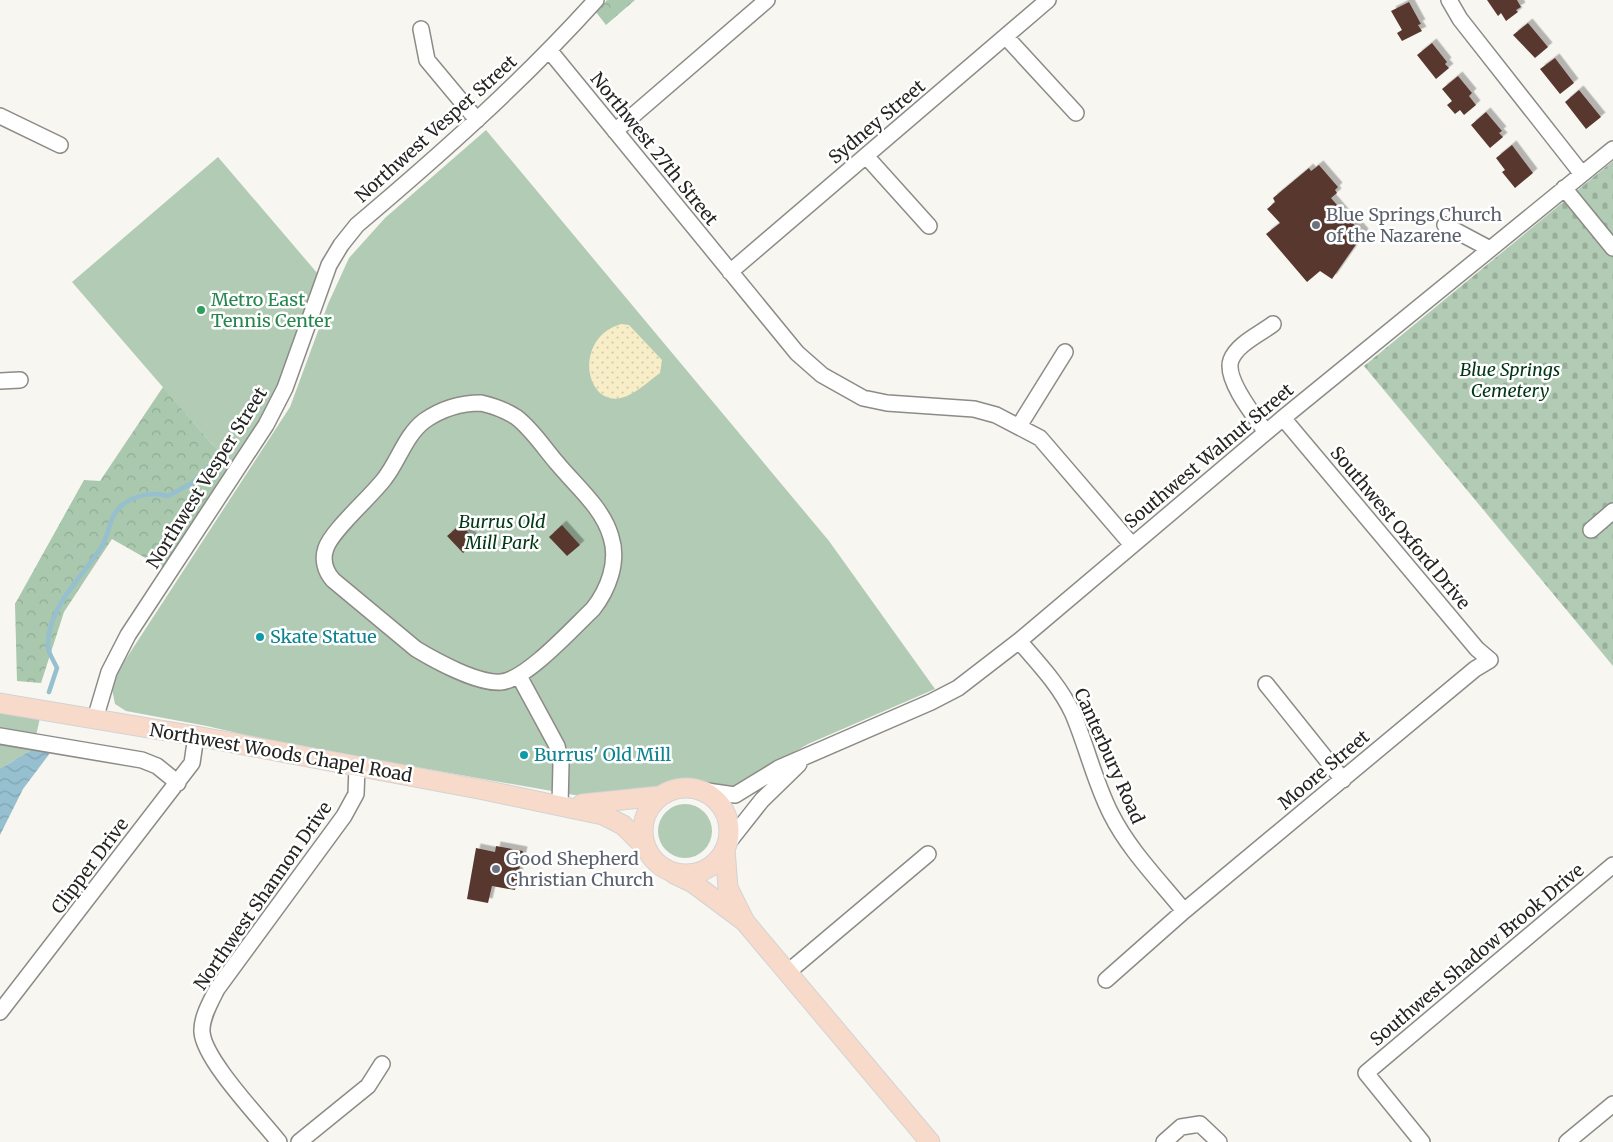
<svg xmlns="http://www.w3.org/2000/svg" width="1613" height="1142" font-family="Merriweather,serif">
	<defs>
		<pattern id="forest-crowns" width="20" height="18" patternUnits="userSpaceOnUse" patternTransform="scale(1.25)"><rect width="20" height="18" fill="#a9c8ae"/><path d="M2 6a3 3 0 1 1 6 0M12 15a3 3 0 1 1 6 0" fill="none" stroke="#91ac95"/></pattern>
		<pattern id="sand-dots" width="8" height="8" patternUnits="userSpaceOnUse" patternTransform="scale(1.25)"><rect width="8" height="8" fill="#f7edc7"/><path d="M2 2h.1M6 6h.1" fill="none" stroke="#d4cbab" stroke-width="1.8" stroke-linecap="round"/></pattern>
		<pattern id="cemetery-stones" width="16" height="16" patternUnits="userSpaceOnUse" patternTransform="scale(1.25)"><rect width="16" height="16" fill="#b1cbb5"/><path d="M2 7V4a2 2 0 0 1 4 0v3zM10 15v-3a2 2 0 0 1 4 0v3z" fill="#98ae9b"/></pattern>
		<pattern id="water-waves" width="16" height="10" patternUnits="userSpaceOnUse" patternTransform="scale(1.25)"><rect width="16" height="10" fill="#96bfcf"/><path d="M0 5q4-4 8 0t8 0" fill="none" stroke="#81a4b1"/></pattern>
		<filter id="shadow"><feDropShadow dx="4.5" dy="-4.5" stdDeviation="0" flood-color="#0004"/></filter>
	</defs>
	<rect width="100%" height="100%" fill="#f7f6f1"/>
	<!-- green -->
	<path fill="#b1cbb5" d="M 486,130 L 829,541 L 935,689 L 808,744 L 733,788 L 676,785 L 646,794 L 586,797 L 279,743 L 207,726 L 126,711 L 115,704 L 112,689 L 120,668 L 290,407 L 328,304 L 349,258 L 385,218 Z
		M 218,157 L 318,274 C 304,305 297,340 284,372 C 270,404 253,433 234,463 L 212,444 L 72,282 Z
		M 0,703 L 42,709 L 33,749 L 0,769 Z
		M658 831a27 27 0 1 1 54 0a27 27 0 1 1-54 0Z"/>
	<!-- forest -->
	<path fill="url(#forest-crowns)" d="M 607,0 L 635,0 L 606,25 L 596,12 Z
		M 163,387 L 212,444 L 234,463 L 163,568 L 112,539 L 64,612 L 41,683 L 17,681 L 15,604 L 84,480 L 100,481 Z"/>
	<!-- sand -->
	<path fill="url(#sand-dots)" d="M 621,324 L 629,325 L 662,360 L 660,373 C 649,381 634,395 621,398 C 585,406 573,338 621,324 Z"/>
	<!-- cemetery -->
	<path fill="url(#cemetery-stones)" d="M 1613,161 L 1613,666 L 1364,366 Z"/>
	<!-- water -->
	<path fill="url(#water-waves)" d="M 33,749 L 50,753 L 23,789 L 0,835 L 0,769 Z"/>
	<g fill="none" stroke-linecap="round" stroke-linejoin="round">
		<!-- stream -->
		<path stroke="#96bfcf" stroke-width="4.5" d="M 49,692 L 57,668 C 54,661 48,653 48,646 C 47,607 83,577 102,546 C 111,531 108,514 125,503 C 140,494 152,492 168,496 L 192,483 L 216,460"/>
	</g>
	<!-- building -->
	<path fill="#59392f" filter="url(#shadow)" d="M 1487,0 L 1517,0 L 1521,7 L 1516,10 L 1518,12 L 1506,21 L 1501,13 L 1498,16 Z
		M 1409,2 L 1421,24 L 1418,25 L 1422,31 L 1402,41 L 1397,33 L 1402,30 L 1391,11 Z
		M 1528,23 L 1548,47 L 1535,58 L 1513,35 Z
		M 1432,43 L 1447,62 L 1445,64 L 1449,68 L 1436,79 L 1417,55 Z
		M 1555,58 L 1574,83 L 1560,94 L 1540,69 Z
		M 1458,76 L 1472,93 L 1469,96 L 1476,105 L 1464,115 L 1460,110 L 1455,114 L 1447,105 L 1452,101 L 1442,89 Z
		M 1579,90 L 1601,117 L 1586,129 L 1565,102 Z
		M 1486,112 L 1502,131 L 1499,133 L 1503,137 L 1490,148 L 1471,125 Z
		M 1512,145 L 1533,173 L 1515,188 L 1502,172 L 1505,170 L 1496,158 Z
		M 1319,165 L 1338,187 L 1335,190 L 1337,193 L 1331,198 L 1356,227 L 1358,226 L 1364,233 L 1332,279 L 1320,271 L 1307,282 L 1266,234 L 1280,223 L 1267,209 L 1275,202 L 1273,198 L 1309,168 L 1311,171 Z
		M 461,524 L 476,542 L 463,553 L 447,536 Z
		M 562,525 L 580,545 L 567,556 L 549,537 Z
		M 496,846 L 523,851 L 515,890 L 492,886 L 488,903 L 467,899 L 476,848 L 495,852 Z"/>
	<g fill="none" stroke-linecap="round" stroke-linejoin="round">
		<defs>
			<path id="minor" d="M 1449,0 L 1460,19 L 1582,174
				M 421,29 L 427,60 L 477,120
				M 1006,37 L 1076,113
				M 549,50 L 797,353 L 822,375 L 863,398 L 887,403 L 974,409 L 996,415 L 1040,438 L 1132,545
				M 0,116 L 60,145
				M 615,131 L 767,0
				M 866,156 L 929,226
				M 1564,188 L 1613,248
				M 1445,225 L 1490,249
				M 730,272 L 1048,0
				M 0,381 L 20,380
				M 481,403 C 494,406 505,410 516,417 C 532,429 544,448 557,463 C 576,486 603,508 611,537 C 619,562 608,590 593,609 C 574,627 526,680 501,682 C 478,684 436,661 416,649 L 333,580 C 325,571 322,559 326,548 C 333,529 371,497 385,478 C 399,460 405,436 424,421 C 441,409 460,403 481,403 Z
				M 1019,426 L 1065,352
				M 1266,432 C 1255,417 1224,379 1231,360 C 1237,344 1260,334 1273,324
				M 1591,530 L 1613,511
				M 1019,641 C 1039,664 1060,686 1073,714 C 1087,747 1095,783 1111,814 C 1129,850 1159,880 1184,911
				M 519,676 L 557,746 L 561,764 L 560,806
				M 1266,684 L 1343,780
				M 95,719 L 109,672 L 128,635 L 266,425 L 285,388 L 329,265 L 341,245 L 357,225 C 441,154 523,81 596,0
				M 0,736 L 142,760 L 157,766 L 178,783
				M 700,790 L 735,795 L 779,768 L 931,702 L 958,688 L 1019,641 L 1283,418 L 1613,149
				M 728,843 L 762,800 L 799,764
				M 788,972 L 928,854
				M 1106,980 L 1184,911 L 1475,669 L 1490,660 L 1477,649 L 1283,418
				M 0,1012 L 192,763 L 196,736
				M 279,1142 C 260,1118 204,1060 202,1032 C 201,1018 211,1001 217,989 L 344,816 L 356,794 L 357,767
				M 299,1142 L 368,1086 L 382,1064
				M 1164,1142 L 1181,1127 L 1200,1124 L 1219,1142
				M 1422,1142 L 1366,1073 L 1613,865
				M 1567,1142 L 1613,1104"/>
			<path id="major" d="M 0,703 L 196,736 L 484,790 L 603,815 L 623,825 L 645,847
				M643 831a43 43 0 1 1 86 0a43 43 0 1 1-86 0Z
				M 582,804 L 660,796
				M 725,849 L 728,888 L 745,922 L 930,1142
				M 674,874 L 693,883 L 744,921"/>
		</defs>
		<!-- minor casing -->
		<use href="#minor" stroke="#8c8b87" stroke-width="18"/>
		<!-- major casing -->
		<use href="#major" stroke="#d3d3d3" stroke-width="21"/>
		<!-- minor -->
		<use href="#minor" stroke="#fff" stroke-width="15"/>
		<!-- major -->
		<use href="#major" stroke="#f7dac9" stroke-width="19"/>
	</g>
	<!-- markers -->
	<g fill="#6b7280" stroke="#fff" stroke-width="2">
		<circle cx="1316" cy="225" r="5"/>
		<circle cx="496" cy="869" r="5"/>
	</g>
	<circle fill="#2e9e5b" stroke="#fff" stroke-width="2" cx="201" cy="310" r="5"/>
	<g fill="#0f9aa8" stroke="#fff" stroke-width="2">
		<circle cx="260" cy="637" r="5"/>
		<circle cx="524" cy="755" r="5"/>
	</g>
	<g text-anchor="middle" stroke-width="5" stroke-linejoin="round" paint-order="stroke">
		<!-- street labels -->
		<g font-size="18" fill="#242422" stroke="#fff">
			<text transform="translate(877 122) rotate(-40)" y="6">Sydney Street</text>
			<text transform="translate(436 129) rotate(-42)" y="6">Northwest Vesper Street</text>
			<text transform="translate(654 149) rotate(51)" y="6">Northwest 27th Street</text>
			<text transform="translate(1209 456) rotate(-40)" y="6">Southwest Walnut Street</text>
			<text transform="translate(207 478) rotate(-58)" y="6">Northwest Vesper Street</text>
			<text transform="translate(1400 528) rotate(50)" y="6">Southwest Oxford Drive</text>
			<text transform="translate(281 753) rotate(10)" y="6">Northwest Woods Chapel Road</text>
			<text transform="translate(1109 756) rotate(66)" y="6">Canterbury Road</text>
			<text transform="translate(1324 770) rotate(-40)" y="6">Moore Street</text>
			<text transform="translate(90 866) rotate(-53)" y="6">Clipper Drive</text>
			<text transform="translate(263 896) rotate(-55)" y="6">Northwest Shannon Drive</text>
			<text transform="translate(1477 955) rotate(-40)" y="6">Southwest Shadow Brook Drive</text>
		</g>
		<!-- worship labels -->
		<g font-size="18" fill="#5b616d" stroke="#fff" text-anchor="start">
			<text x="1326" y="221">Blue Springs Church<tspan x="1326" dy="21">of the Nazarene</tspan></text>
			<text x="506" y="865">Good Shepherd<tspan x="506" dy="21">Christian Church</tspan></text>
		</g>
		<!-- leisure labels -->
		<g font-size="18" fill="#27864d" stroke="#fff" text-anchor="start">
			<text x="211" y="306">Metro East<tspan x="211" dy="21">Tennis Center</tspan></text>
		</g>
		<!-- park labels -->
		<g font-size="18" font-style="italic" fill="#013615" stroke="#fff">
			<text x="1510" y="376">Blue Springs<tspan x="1510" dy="21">Cemetery</tspan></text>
			<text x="502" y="528">Burrus Old<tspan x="502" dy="21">Mill Park</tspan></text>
		</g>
		<!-- culture labels -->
		<g font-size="18" fill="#0d838f" stroke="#fff" text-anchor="start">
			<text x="270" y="643">Skate Statue</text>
			<text x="534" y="761">Burrus' Old Mill</text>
		</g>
	</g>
</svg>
